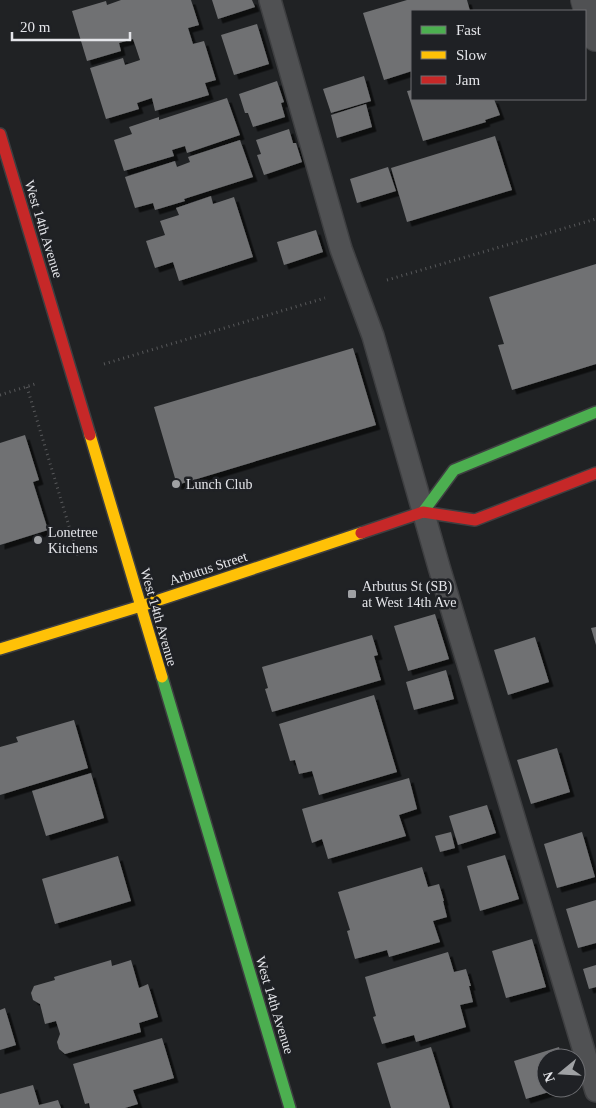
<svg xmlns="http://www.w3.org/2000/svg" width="596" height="1108" font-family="'Times New Roman',serif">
	<defs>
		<filter id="shadow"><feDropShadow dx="4.5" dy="4.5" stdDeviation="0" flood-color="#0009"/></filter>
	</defs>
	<rect width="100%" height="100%" fill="#202224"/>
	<!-- building -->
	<path fill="#707173" filter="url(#shadow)" d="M 121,0 L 191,0 L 199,25 L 188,28 L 193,44 L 204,41 L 216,80 L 205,83 L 209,95 L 155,111 L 152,98 L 137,103 L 139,109 L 106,119 L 90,68 L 123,58 L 125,65 L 140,60 L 133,39 L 119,43 L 121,51 L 87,61 L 72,11 L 106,1 L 107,5 Z
		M 212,0 L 252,0 L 255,7 L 218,19 Z
		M 407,0 L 467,0 L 470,11 L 412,11 L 412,71 L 384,80 L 363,13 Z
		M 257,24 L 269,64 L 234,75 L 221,35 Z
		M 364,76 L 371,101 L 331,113 L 323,89 Z
		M 277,81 L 284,102 L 281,103 L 285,117 L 253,127 L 248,113 L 245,113 L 239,94 Z
		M 412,90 L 412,99 L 494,99 L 500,115 L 485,120 L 486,122 L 423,141 L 407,91 Z
		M 227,98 L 240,135 L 187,153 L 185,146 L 172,150 L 174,156 L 124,171 L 114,140 L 132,134 L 129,127 L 159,117 L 159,120 Z
		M 366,104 L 372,127 L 337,138 L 331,115 Z
		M 289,129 L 293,143 L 296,143 L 302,162 L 264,175 L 257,155 L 261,154 L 256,140 Z
		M 495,136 L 512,190 L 407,222 L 391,168 Z
		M 240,140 L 253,177 L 184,199 L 185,201 L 155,210 L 153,203 L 135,208 L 125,177 L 175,161 L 177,167 L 190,162 L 188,157 Z
		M 388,167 L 396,191 L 357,203 L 350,179 Z
		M 211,196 L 213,204 L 234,197 L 253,257 L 179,281 L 173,262 L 155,268 L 146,241 L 165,235 L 160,221 L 179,215 L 176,208 Z
		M 316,230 L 323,252 L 284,265 L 277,242 Z
		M 596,264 L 596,364 L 512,390 L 498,345 L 504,344 L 489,297 Z
		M 353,348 L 376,425 L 177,485 L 154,407 Z
		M 25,435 L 39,480 L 33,482 L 48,530 L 0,545 L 0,443 Z
		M 435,614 L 449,659 L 408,671 L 394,626 Z
		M 596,627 L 596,645 L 591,628 Z
		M 372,635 L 378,655 L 374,656 L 381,680 L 272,712 L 265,689 L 268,688 L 262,667 Z
		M 535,637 L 549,682 L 508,695 L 494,650 Z
		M 446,670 L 454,699 L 414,710 L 406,682 Z
		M 374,695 L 397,772 L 319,795 L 312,771 L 299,774 L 295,760 L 290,761 L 279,724 Z
		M 74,720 L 88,768 L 0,795 L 0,747 L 18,742 L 16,737 Z
		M 557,748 L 570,792 L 531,804 L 517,760 Z
		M 91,773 L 104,818 L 46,836 L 32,791 Z
		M 409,778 L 417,809 L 399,815 L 406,836 L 328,859 L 322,839 L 312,843 L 302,809 Z
		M 487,805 L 496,833 L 458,845 L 449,816 Z
		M 451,832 L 455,848 L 440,852 L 435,836 Z
		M 582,832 L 595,877 L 557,888 L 544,844 Z
		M 505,855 L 519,899 L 480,911 L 467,866 Z
		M 118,856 L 131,901 L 55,924 L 42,879 Z
		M 422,867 L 428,887 L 439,884 L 444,901 L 443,901 L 447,917 L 433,921 L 440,942 L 389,957 L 387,950 L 355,959 L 347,931 L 350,930 L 338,892 Z
		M 596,900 L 596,943 L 578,948 L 566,909 Z
		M 532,939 L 546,987 L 506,998 L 492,951 Z
		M 448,952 L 454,972 L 466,969 L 471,986 L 469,986 L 473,1002 L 460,1005 L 466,1027 L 416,1042 L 414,1035 L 382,1044 L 373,1017 L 376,1016 L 365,977 Z
		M 111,960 L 112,966 L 131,960 L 139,988 L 148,984 L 158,1017 L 139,1023 L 141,1032 L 65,1054 L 59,1049 L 57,1042 L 60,1034 L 56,1021 L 45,1024 L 40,1004 L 33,1000 L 31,993 L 34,986 L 55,980 L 54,977 Z
		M 596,965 L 596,987 L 589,989 L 583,969 Z
		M 5,1008 L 16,1045 L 0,1050 L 0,1010 Z
		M 162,1038 L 174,1078 L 133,1090 L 138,1104 L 125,1108 L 90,1108 L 89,1103 L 85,1104 L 73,1064 Z
		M 431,1047 L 450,1108 L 391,1108 L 377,1063 Z
		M 559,1047 L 562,1058 L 546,1058 L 546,1088 L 562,1088 L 526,1099 L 514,1061 Z
		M 33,1085 L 39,1105 L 58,1100 L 61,1108 L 0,1108 L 0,1094 Z"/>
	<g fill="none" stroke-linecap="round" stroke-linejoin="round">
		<defs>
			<path id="lane" d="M 270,0 L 341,249 L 373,336 L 439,567 L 596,1091"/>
			<path id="street" d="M 585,0 L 596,37"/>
			<path id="fast" d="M 423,512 L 454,470 L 596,412
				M 162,677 L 290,1108"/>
			<path id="slow" d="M 90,435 L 162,677
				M 0,649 L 141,606 L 361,533"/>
			<path id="jam" d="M 0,134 L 90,435
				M 361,533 L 423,512 L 475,520 L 596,473"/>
		</defs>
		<!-- lane casing -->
		<use href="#lane" stroke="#3e3f41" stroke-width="24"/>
		<!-- street casing -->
		<use href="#street" stroke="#3e3f41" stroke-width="30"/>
		<!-- fast casing -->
		<use href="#fast" stroke="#3e3f41" stroke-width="14"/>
		<!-- slow casing -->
		<use href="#slow" stroke="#3e3f41" stroke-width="14"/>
		<!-- jam casing -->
		<use href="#jam" stroke="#3e3f41" stroke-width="14"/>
		<!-- path -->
		<path stroke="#57585a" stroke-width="3" stroke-dasharray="1 4" stroke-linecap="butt" d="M 387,280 L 596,219
			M 104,364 L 325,298
			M 27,387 L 78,556
			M 0,395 L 38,383"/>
		<!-- lane -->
		<use href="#lane" stroke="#505153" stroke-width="21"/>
		<!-- street -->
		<use href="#street" stroke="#505153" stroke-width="28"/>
		<!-- fast -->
		<use href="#fast" stroke="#4caf50" stroke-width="11"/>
		<!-- slow -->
		<use href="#slow" stroke="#ffc107" stroke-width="11"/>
		<!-- jam -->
		<use href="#jam" stroke="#c62828" stroke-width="11"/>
	</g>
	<!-- markers -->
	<g fill="#9fa1a4" stroke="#1f2125" stroke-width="2">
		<circle cx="176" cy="484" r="5"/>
		<circle cx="38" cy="540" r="5"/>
		<rect x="347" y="589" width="10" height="10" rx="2.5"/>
	</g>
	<g text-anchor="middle" stroke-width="5" stroke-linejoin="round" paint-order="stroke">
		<!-- street labels -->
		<g font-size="14" fill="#e4e5e9" stroke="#1f2125">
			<text transform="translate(44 229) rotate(73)" y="5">West 14th Avenue</text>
			<text transform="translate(208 568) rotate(-18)" y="5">Arbutus Street</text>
			<text transform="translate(159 617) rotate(74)" y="5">West 14th Avenue</text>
			<text transform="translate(275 1005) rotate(73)" y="5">West 14th Avenue</text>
		</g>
		<!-- poi labels -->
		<g font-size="14" fill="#e4e5e9" stroke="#1f2125" text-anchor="start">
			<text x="186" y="489">Lunch Club</text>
			<text x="48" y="537">Lonetree<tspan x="48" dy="16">Kitchens</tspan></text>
			<text x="362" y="591">Arbutus St (SB)<tspan x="362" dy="16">at West 14th Ave</tspan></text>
		</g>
	</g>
	<!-- legend -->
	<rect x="411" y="10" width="175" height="90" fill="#1f2125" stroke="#6e6f73"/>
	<rect x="421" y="26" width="25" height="8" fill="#4caf50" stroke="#6e6f73"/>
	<text x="456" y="35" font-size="15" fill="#e4e5e9">Fast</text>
	<rect x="421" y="51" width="25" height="8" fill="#ffc107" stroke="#6e6f73"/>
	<text x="456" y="60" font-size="15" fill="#e4e5e9">Slow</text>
	<rect x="421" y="76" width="25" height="8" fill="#c62828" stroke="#6e6f73"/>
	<text x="456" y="85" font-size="15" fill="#e4e5e9">Jam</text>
	<!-- north arrow -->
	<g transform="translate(561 1073) rotate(252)"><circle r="24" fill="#1f2125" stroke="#6e6f73"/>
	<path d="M0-4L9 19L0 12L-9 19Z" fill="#9fa1a4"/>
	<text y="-8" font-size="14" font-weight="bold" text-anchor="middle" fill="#e4e5e9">N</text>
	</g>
	<!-- scale -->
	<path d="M12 32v8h118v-8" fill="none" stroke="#e4e5e9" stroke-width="2.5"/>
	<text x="20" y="32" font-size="15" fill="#e4e5e9" stroke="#1f2125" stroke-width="4" paint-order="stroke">20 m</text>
</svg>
